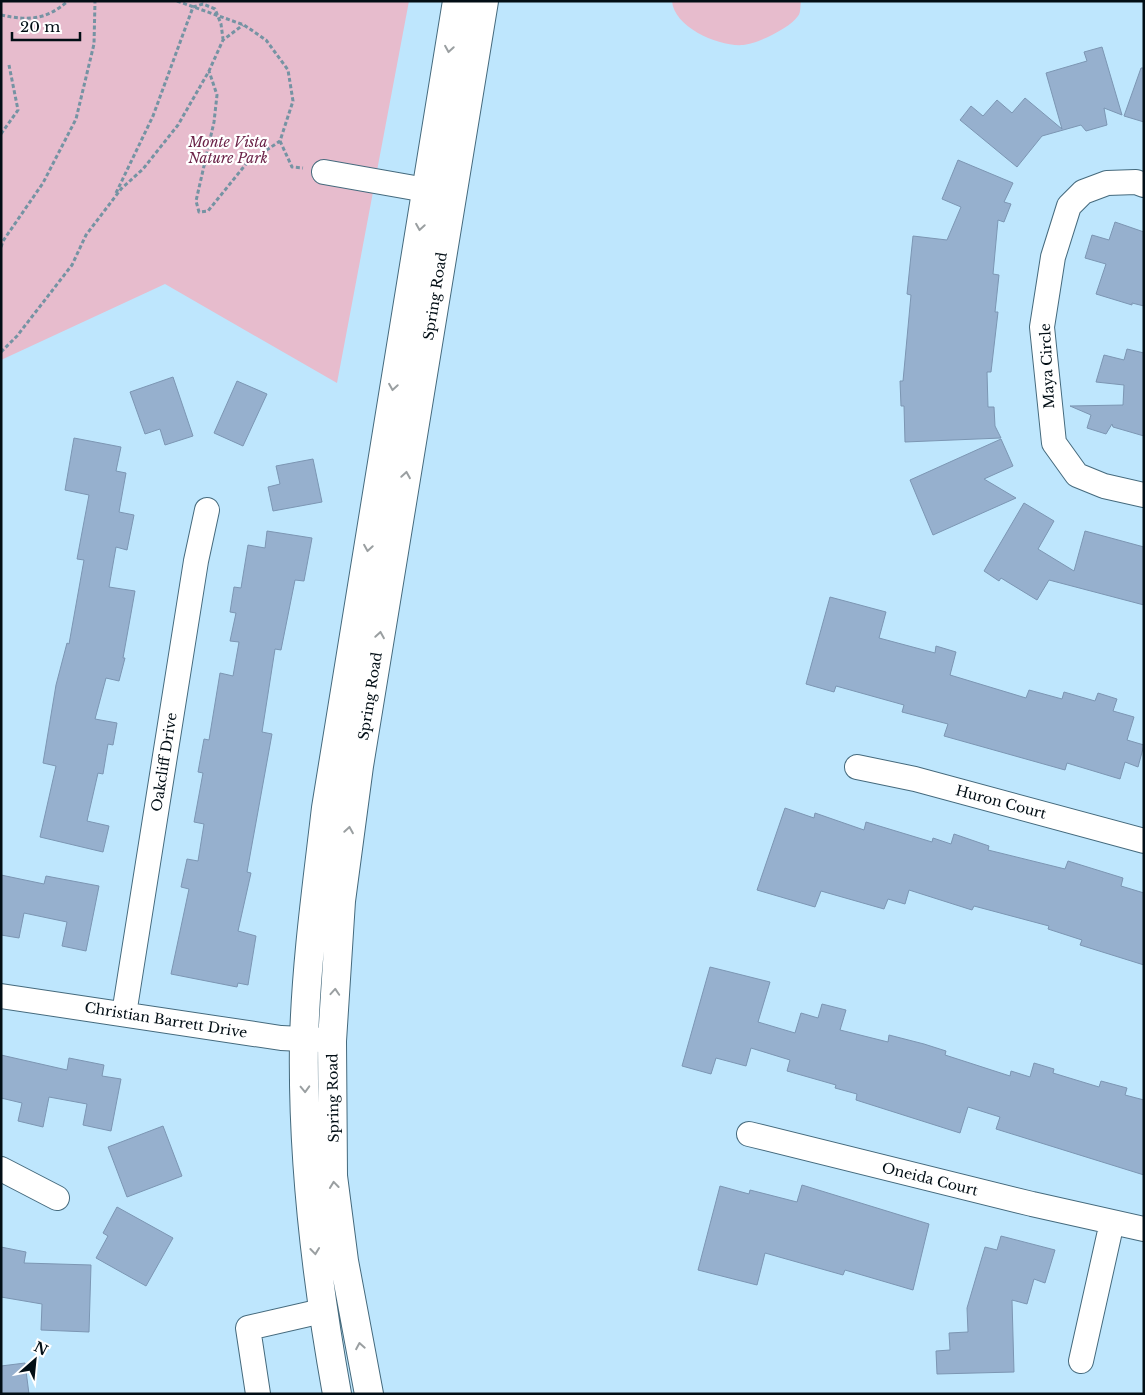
<svg xmlns="http://www.w3.org/2000/svg" width="1145" height="1395" font-family="'Libre Baskerville',serif">
	<rect width="100%" height="100%" fill="#bee6fd"/>
	<!-- green -->
	<path fill="#e7bccd" d="M 1,1 L 409,1 L 337,383 L 165,284 L 1,360 Z
		M 672,1 L 801,1 C 800,6 801,13 798,16 C 790,28 757,44 743,45 C 720,47 674,28 672,1 Z"/>
	<!-- building -->
	<path fill="#96b0ce" stroke="#7c96b3" d="M 1102,47 L 1122,115 L 1104,108 L 1107,125 L 1086,131 L 1081,125 L 1042,136 L 1017,167 L 960,120 L 971,106 L 983,116 L 997,100 L 1012,113 L 1025,98 L 1062,129 L 1046,73 L 1087,61 L 1084,52 Z
		M 1141,68 L 1144,68 L 1144,122 L 1124,116 Z
		M 958,160 L 1013,183 L 1004,202 L 1011,204 L 1004,222 L 998,220 L 993,274 L 999,275 L 995,312 L 998,312 L 991,372 L 987,372 L 988,407 L 994,407 L 995,426 L 1001,438 L 905,442 L 904,406 L 901,406 L 900,381 L 903,381 L 911,295 L 907,294 L 913,236 L 947,240 L 961,207 L 942,199 Z
		M 1115,222 L 1144,232 L 1144,306 L 1132,303 L 1132,305 L 1096,294 L 1106,264 L 1085,258 L 1092,235 L 1109,240 Z
		M 1127,349 L 1144,353 L 1144,436 L 1113,427 L 1112,424 L 1106,434 L 1087,428 L 1091,415 L 1070,406 L 1123,405 L 1124,385 L 1096,382 L 1104,355 L 1124,360 Z
		M 173,377 L 193,436 L 165,445 L 160,429 L 145,434 L 130,392 Z
		M 237,381 L 267,394 L 243,446 L 214,433 Z
		M 74,438 L 121,447 L 116,471 L 126,473 L 119,512 L 134,515 L 127,550 L 116,547 L 109,587 L 135,591 L 123,658 L 125,658 L 119,681 L 106,678 L 95,719 L 117,723 L 113,745 L 108,744 L 103,774 L 98,773 L 87,821 L 109,826 L 103,852 L 40,837 L 56,766 L 43,763 L 56,685 L 67,643 L 69,644 L 84,560 L 77,559 L 89,495 L 65,490 Z
		M 1001,439 L 1013,466 L 984,479 L 1016,498 L 933,535 L 910,480 Z
		M 313,459 L 322,502 L 273,511 L 268,487 L 280,484 L 276,466 Z
		M 1024,503 L 1054,521 L 1038,549 L 1074,571 L 1085,531 L 1144,547 L 1144,605 L 1049,580 L 1037,600 L 1001,578 L 999,581 L 984,571 Z
		M 267,531 L 312,538 L 304,581 L 295,580 L 281,650 L 275,649 L 262,732 L 272,734 L 247,872 L 251,873 L 238,931 L 256,936 L 248,985 L 238,983 L 237,987 L 171,974 L 189,889 L 181,887 L 187,859 L 198,861 L 204,824 L 194,822 L 203,773 L 198,772 L 204,739 L 209,740 L 220,673 L 233,676 L 239,642 L 230,641 L 236,613 L 230,612 L 234,587 L 241,588 L 248,545 L 265,548 Z
		M 830,597 L 886,612 L 879,638 L 935,653 L 936,646 L 956,652 L 950,675 L 1026,698 L 1029,690 L 1062,699 L 1064,692 L 1095,701 L 1098,693 L 1117,699 L 1113,711 L 1134,717 L 1127,740 L 1144,745 L 1138,767 L 1125,762 L 1120,779 L 1067,763 L 1065,770 L 944,736 L 948,724 L 902,712 L 904,705 L 836,686 L 834,692 L 806,684 Z
		M 785,808 L 814,818 L 815,813 L 864,830 L 866,822 L 932,842 L 933,838 L 951,844 L 954,834 L 989,846 L 988,850 L 1065,869 L 1068,861 L 1123,878 L 1121,886 L 1144,893 L 1144,965 L 1080,945 L 1082,940 L 1048,929 L 1049,926 L 974,906 L 972,910 L 909,890 L 905,904 L 888,899 L 884,909 L 821,891 L 815,907 L 757,890 Z
		M 1,875 L 44,884 L 46,876 L 99,886 L 86,951 L 62,946 L 67,922 L 24,913 L 19,938 L 1,935 Z
		M 710,967 L 770,982 L 758,1022 L 795,1033 L 801,1013 L 818,1018 L 822,1004 L 846,1010 L 840,1030 L 888,1042 L 889,1035 L 924,1044 L 946,1051 L 945,1055 L 1010,1076 L 1011,1071 L 1030,1077 L 1034,1063 L 1054,1069 L 1053,1073 L 1099,1087 L 1101,1081 L 1127,1088 L 1125,1095 L 1144,1100 L 1144,1175 L 996,1129 L 1000,1117 L 968,1107 L 960,1133 L 856,1100 L 857,1094 L 835,1088 L 836,1085 L 787,1071 L 790,1060 L 751,1048 L 746,1066 L 716,1058 L 711,1074 L 682,1066 Z
		M 1,1055 L 67,1070 L 69,1058 L 104,1065 L 102,1076 L 121,1079 L 111,1131 L 83,1125 L 87,1104 L 49,1097 L 43,1127 L 18,1121 L 22,1103 L 1,1098 Z
		M 163,1126 L 182,1176 L 127,1197 L 108,1147 Z
		M 802,1185 L 929,1224 L 913,1290 L 845,1270 L 843,1275 L 765,1253 L 757,1285 L 698,1270 L 720,1186 L 749,1194 L 750,1190 L 797,1202 Z
		M 117,1207 L 173,1238 L 146,1286 L 96,1258 L 108,1236 L 103,1233 Z
		M 1001,1236 L 1055,1250 L 1045,1283 L 1034,1279 L 1027,1304 L 1012,1300 L 1014,1372 L 937,1374 L 936,1351 L 950,1350 L 949,1333 L 968,1332 L 967,1308 L 985,1247 L 997,1250 Z
		M 1,1247 L 26,1252 L 24,1263 L 91,1265 L 89,1332 L 41,1330 L 42,1304 L 1,1297 Z
		M 25,1363 L 29,1394 L 1,1394 L 1,1366 Z"/>
	<g fill="none" stroke-linecap="round" stroke-linejoin="round">
		<defs>
			<path id="minor" d="M 324,172 L 426,190
				M 1144,185 L 1136,182 L 1107,183 L 1083,192 L 1069,206 L 1053,257 L 1042,327 L 1054,443 L 1077,475 L 1104,486 L 1144,495
				M 857,767 L 915,779 L 1144,841
				M 1,996 L 281,1038 L 323,1040
				M 124,1014 L 196,561 L 207,510
				M 749,1134 L 1032,1204 L 1144,1229
				M 1,1169 L 57,1198
				M 1081,1361 L 1112,1222
				M 258,1394 L 248,1328 L 322,1311"/>
			<path id="major" d="M 337,1394 C 316,1278 302,1159 304,1041 C 306,963 317,885 326,808 L 457,1
				M 369,1394 L 344,1261 L 333,1176 L 332,1041 L 341,901 L 359,766 L 484,1"/>
		</defs>
		<!-- minor casing -->
		<use href="#minor" stroke="#456a7d" stroke-width="26"/>
		<!-- major casing -->
		<use href="#major" stroke="#456a7d" stroke-width="30"/>
		<!-- path -->
		<path stroke="#7593a3" stroke-width="3" stroke-dasharray="4 2.5" stroke-linecap="butt" d="M 177,1 L 244,25 L 266,40 L 288,70 L 293,101 L 280,141 L 246,164 L 208,211 L 199,212 L 196,201 L 214,122 L 217,95 L 209,71
			M 1,15 C 29,21 46,20 68,1
			M 1,134 L 18,110 L 9,65
			M 280,141 L 292,167 L 303,168
			M 116,193 L 153,116 L 193,7 L 203,4 L 215,9 L 221,24 L 223,39
			M 1,247 L 3,241 L 43,183 L 76,119 L 94,44 L 95,1
			M 1,352 L 17,336 L 72,265 L 86,235 L 121,189 L 143,169 L 178,125 L 209,71 L 223,40 L 243,25"/>
		<!-- minor -->
		<use href="#minor" stroke="#fff" stroke-width="24"/>
		<!-- major -->
		<use href="#major" stroke="#fff" stroke-width="28"/>
	</g>
	<!-- one-way arrows -->
	<defs><path id="oneway-chevron" d="M-2-3.5L2.5 0L-2 3.5" fill="none" stroke-width="1.6" stroke-linecap="round" stroke-linejoin="round" transform="scale(1.25)"/></defs>
	<g stroke="#9a9fa1">
		<use href="#oneway-chevron" transform="translate(449 49) rotate(99)"/>
		<use href="#oneway-chevron" transform="translate(420 227) rotate(99)"/>
		<use href="#oneway-chevron" transform="translate(393 387) rotate(99)"/>
		<use href="#oneway-chevron" transform="translate(406 475) rotate(-81)"/>
		<use href="#oneway-chevron" transform="translate(368 548) rotate(99)"/>
		<use href="#oneway-chevron" transform="translate(380 635) rotate(-81)"/>
		<use href="#oneway-chevron" transform="translate(349 830) rotate(-81)"/>
		<use href="#oneway-chevron" transform="translate(335 992) rotate(-86)"/>
		<use href="#oneway-chevron" transform="translate(305 1089) rotate(88)"/>
		<use href="#oneway-chevron" transform="translate(334 1185) rotate(-96)"/>
		<use href="#oneway-chevron" transform="translate(315 1251) rotate(84)"/>
		<use href="#oneway-chevron" transform="translate(360 1346) rotate(-100)"/>
	</g>
	<g text-anchor="middle" stroke-width="4.5" stroke-linejoin="round" paint-order="stroke">
		<!-- park labels -->
		<g font-size="14" font-style="italic" fill="#6c2449" stroke="#fff">
			<text x="228" y="147">Monte Vista<tspan x="228" dy="16">Nature Park</tspan></text>
		</g>
		<!-- street labels -->
		<g font-size="14" fill="#020e15" stroke="#fff">
			<text transform="translate(435 296) rotate(-81)" y="5">Spring Road</text>
			<text transform="translate(1047 366) rotate(-93)" y="5">Maya Circle</text>
			<text transform="translate(370 696) rotate(-81)" y="5">Spring Road</text>
			<text transform="translate(164 762) rotate(-81)" y="5">Oakcliff Drive</text>
			<text transform="translate(1001 802) rotate(15)" y="5">Huron Court</text>
			<text transform="translate(166 1020) rotate(9)" y="5">Christian Barrett Drive</text>
			<text transform="translate(333 1098) rotate(-91)" y="5">Spring Road</text>
			<text transform="translate(930 1179) rotate(14)" y="5">Oneida Court</text>
		</g>
	</g>
	<!-- border -->
	<rect width="1145" height="1395" fill="none" stroke="#020e15" stroke-width="5"/>
	<!-- north arrow -->
	<g transform="translate(35 1360) rotate(27)" stroke="#ffffff" stroke-width="4" paint-order="stroke">
	<path d="M0-4L9 19L0 12L-9 19Z" fill="#020e15"/>
	<text y="-8" font-size="14" font-weight="bold" text-anchor="middle" fill="#020e15">N</text>
	</g>
	<!-- scale -->
	<path d="M12 32v8h68v-8" fill="none" stroke="#020e15" stroke-width="2.5"/>
	<text x="20" y="32" font-size="15" fill="#020e15" stroke="#ffffff" stroke-width="4" paint-order="stroke">20 m</text>
</svg>
